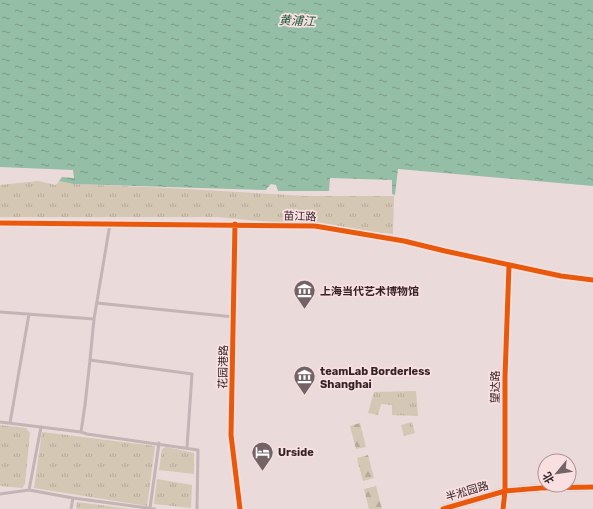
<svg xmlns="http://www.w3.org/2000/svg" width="593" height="509" font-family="Rubik,'Noto Sans SC',sans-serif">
	<defs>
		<pattern id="grass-tufts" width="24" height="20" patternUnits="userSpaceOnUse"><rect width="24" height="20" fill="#d4c7b3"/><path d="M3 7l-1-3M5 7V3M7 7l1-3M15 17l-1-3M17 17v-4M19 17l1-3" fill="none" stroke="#b6ab9a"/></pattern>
		<pattern id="forest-firs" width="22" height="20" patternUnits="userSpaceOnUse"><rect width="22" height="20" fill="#d4c7b3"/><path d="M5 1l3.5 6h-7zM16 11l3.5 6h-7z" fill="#b6ab9a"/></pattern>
		<pattern id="water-ripples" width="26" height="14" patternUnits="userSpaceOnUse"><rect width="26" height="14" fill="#95bea7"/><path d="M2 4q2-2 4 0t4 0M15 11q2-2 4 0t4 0" fill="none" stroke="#7a9a88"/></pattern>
	</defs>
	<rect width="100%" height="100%" fill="#ebdada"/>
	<!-- grass -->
	<path fill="url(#grass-tufts)" d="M 38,181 L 56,185 L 59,181 L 73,184 L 169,188 L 306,196 L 394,196 L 393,234 L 218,217 L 0,217 L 0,185 Z
		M 416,391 L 418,416 L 392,415 L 392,405 L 381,404 L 378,415 L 368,413 L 374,392 Z
		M 412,422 L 415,433 L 404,436 L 401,425 Z
		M 0,425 L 26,428 L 30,433 L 25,484 L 22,488 L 0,486 Z
		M 42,432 L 155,446 L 147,506 L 34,488 Z
		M 166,447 L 194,453 L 194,474 L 159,470 L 162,449 Z
		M 157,479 L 192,485 L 191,508 L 154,504 Z
		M 77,502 L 130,509 L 76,509 Z"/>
	<!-- forest -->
	<path fill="url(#forest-firs)" d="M 360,423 L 366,447 L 356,449 L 350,426 Z
		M 368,455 L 374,478 L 363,481 L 357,458 Z
		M 376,486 L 382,509 L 369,509 L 364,489 Z"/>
	<!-- water -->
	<path fill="url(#water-ripples)" d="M 0,0 L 593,0 L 593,186 L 398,169 L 395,195 L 392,194 L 392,180 L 330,178 L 329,191 L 278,191 L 276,185 L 271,184 L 268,187 L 266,190 L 73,184 L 59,181 L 62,177 L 74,178 L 73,170 L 0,167 Z"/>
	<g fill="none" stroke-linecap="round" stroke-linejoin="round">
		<!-- lane -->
		<path stroke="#c4b4b5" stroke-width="3" d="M 97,303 L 234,317
			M 0,312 L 94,319 L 110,224
			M 90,360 L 94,319
			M 0,422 L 81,432 L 87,434 L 198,450 L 197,509
			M 10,423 L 29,314
			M 41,427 L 29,490 L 73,498 L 155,509
			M 81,432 L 85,405 L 90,360 L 192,374 L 187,447
			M 0,494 L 29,490
			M 150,508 L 159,443
			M 71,509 L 73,498"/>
		<!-- street -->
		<path stroke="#c4b4b5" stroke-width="6" d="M 0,223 L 315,226 L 404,241 L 445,251 L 561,276 L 593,280
			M 235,224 L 231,435 L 240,509
			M 503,509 L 505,491 L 505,377 L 509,265"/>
		<!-- secondary -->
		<path stroke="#b4a4a6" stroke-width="8" d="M 443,509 L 505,491 L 541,488 L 593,487"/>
		<defs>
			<path id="cycleway" d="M 0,223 L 315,226 L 404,241 L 445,251 L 561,276 L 593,280
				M 235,224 L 231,435 L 240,509
				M 443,509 L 505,491 L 541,488 L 593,487
				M 503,509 L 505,491 L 505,377 L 509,265"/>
		</defs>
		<!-- cycleway casing -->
		<use href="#cycleway" stroke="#fadfe0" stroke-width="8"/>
		<!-- cycleway -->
		<use href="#cycleway" stroke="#e8590c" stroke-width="5"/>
	</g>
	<!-- icons -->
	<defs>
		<symbol id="museum-pin" viewBox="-11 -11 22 30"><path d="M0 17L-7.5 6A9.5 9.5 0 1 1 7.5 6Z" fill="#736366" stroke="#fadfe0"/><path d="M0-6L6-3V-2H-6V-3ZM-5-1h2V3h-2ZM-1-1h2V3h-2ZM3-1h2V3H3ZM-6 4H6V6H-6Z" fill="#fff"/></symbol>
		<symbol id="hotel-pin" viewBox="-11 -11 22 30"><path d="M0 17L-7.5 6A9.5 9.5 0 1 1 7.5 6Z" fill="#736366" stroke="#fadfe0"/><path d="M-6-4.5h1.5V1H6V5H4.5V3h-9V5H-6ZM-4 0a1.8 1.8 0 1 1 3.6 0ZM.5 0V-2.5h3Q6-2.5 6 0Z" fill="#fff"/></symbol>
	</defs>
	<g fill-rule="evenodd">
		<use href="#museum-pin" x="292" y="278" width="25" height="34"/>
		<use href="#museum-pin" x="292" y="364" width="25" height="34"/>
		<use href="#hotel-pin" x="250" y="440" width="25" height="34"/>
	</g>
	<g text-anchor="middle" stroke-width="3.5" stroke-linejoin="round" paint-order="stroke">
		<!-- street labels -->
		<g font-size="11" fill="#332327" stroke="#fadfe0">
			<text transform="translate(300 216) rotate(2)" y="4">苗江路</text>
			<text transform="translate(223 367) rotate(-89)" y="4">花园港路</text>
			<text transform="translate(495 387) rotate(-89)" y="4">望达路</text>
			<text transform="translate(467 491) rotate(-16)" y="4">半淞园路</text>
		</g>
		<!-- poi labels -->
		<g font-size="11" font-weight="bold" fill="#332327" stroke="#fadfe0" text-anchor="start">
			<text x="320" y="295">上海当代艺术博物馆</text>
			<text x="320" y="375">teamLab Borderless<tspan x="320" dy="13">Shanghai</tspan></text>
			<text x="278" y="456">Urside</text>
		</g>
		<!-- water labels -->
		<g font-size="12" font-style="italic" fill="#165838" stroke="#fadfe0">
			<text transform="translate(297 21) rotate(2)" y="4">黄浦江</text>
		</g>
	</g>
	<!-- north arrow -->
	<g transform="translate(557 473) rotate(241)"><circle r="19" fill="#fadfe0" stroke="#aa9496"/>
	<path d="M0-3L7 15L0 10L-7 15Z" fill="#736366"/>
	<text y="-6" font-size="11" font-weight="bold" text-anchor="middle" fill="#332327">北</text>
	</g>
</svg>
